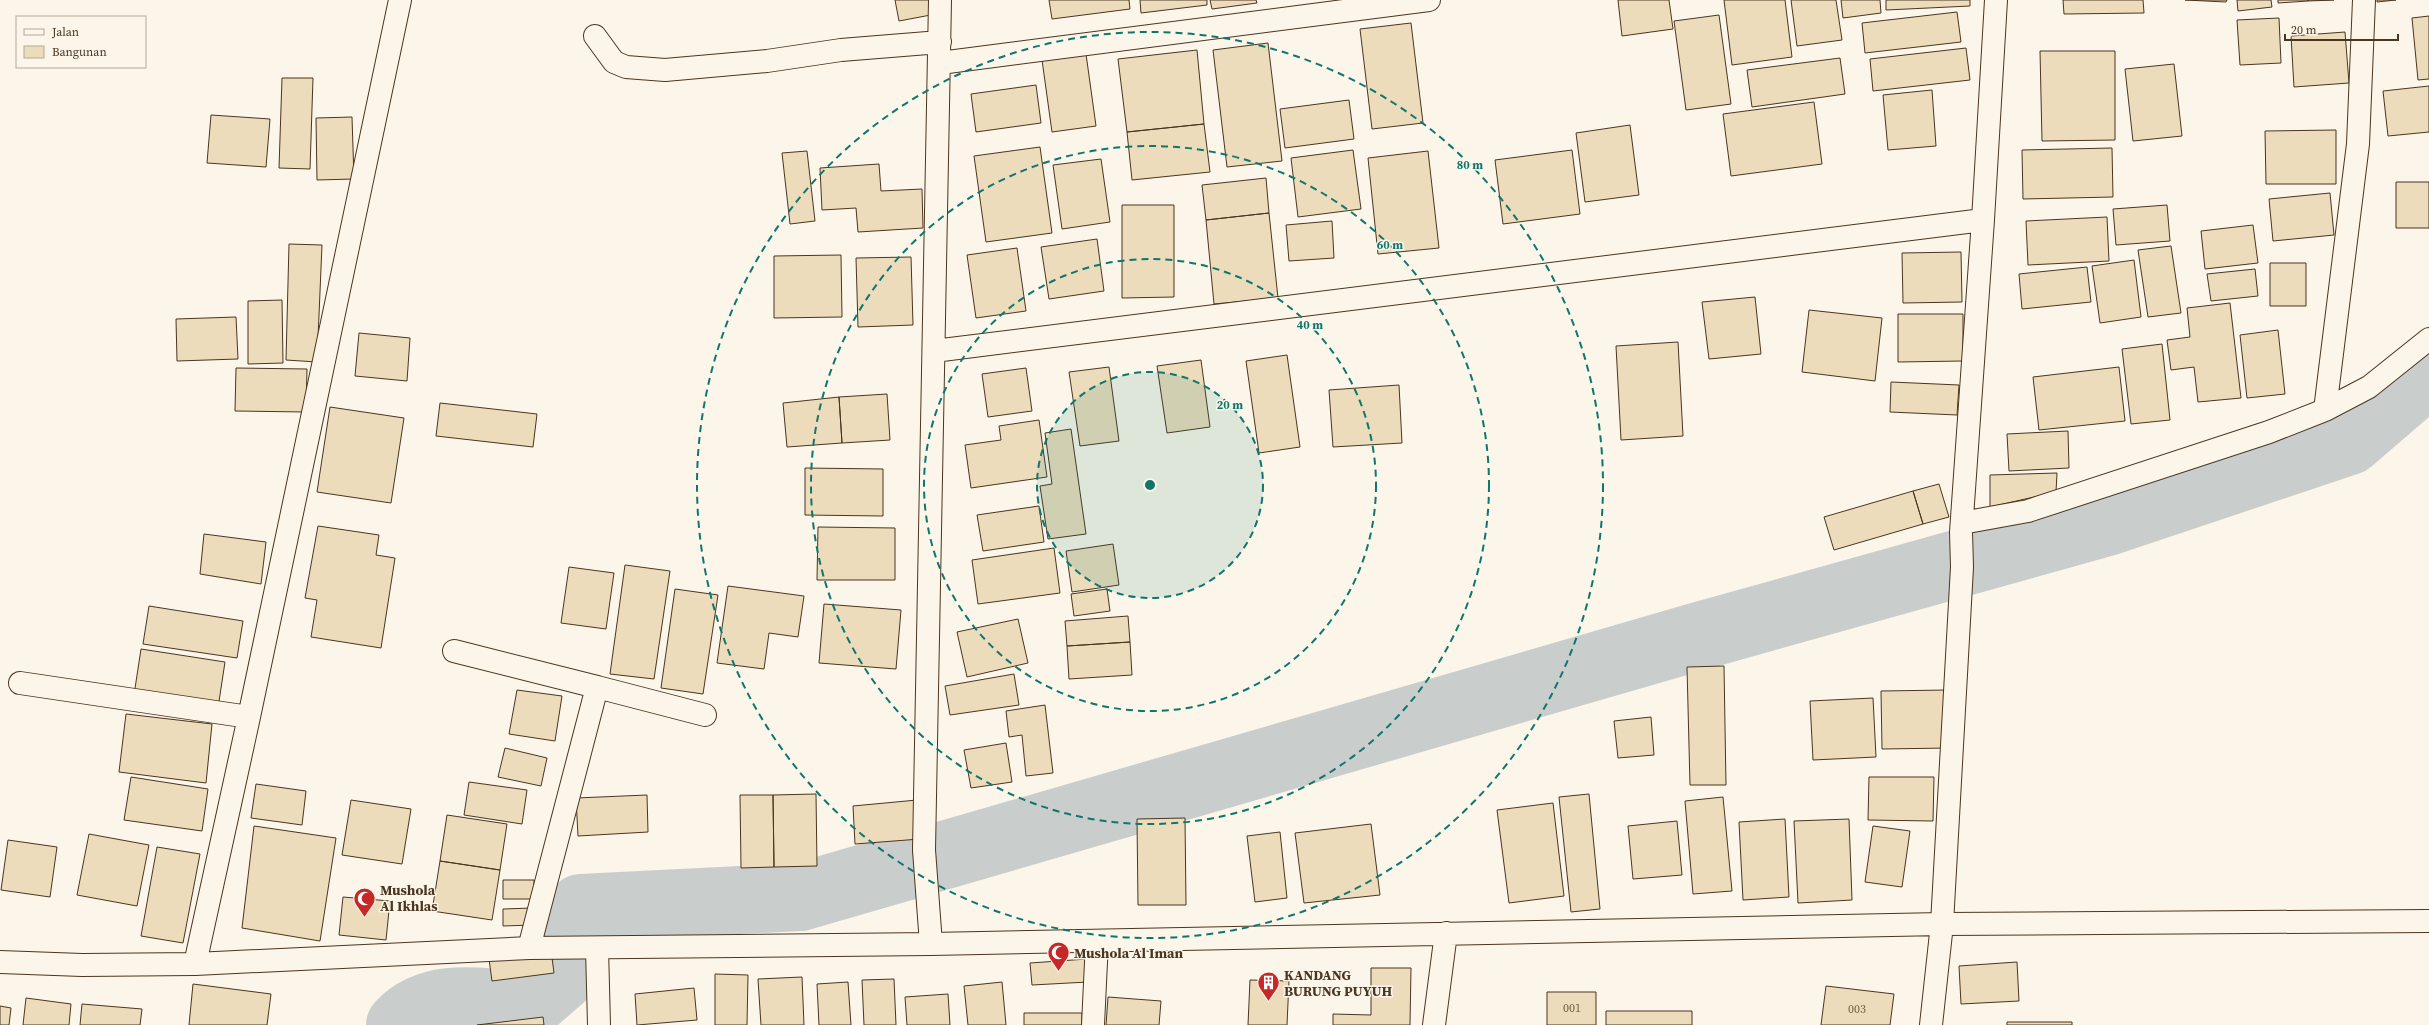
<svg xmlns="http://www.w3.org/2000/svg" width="2429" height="1025" font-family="'Source Serif 4',serif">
	<rect width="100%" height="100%" fill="#fbf6e9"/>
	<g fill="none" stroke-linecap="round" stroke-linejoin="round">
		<!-- river -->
		<path stroke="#c9cecd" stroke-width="68" d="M 400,1025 C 433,990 484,1003 528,1006 L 567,972 L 581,908 L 800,897 L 1696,637 L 2107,522 L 2349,441 L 2429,372"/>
	</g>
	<!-- building -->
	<path fill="#ecdcbc" stroke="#4a3520" d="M 895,0 L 933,0 L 936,14 L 899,21 Z
		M 1049,0 L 1129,0 L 1130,9 L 1052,19 Z
		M 1140,0 L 1207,0 L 1207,5 L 1141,13 Z
		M 1210,0 L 1256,0 L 1257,3 L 1212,9 Z
		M 1618,0 L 1669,0 L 1673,29 L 1622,36 Z
		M 1724,0 L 1785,0 L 1792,57 L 1732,65 Z
		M 1791,0 L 1836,0 L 1842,40 L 1797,46 Z
		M 1841,0 L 1880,0 L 1881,13 L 1843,18 Z
		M 1886,0 L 1970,0 L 1970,6 L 1886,10 Z
		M 2063,0 L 2143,0 L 2144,13 L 2064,14 Z
		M 2185,0 L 2227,0 L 2226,2 Z
		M 2237,0 L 2271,0 L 2272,7 L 2238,11 Z
		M 2278,0 L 2308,0 L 2308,1 L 2278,3 Z
		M 2308,0 L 2334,0 L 2308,1 Z
		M 2377,0 L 2396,0 L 2377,2 Z
		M 1957,12 L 1961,42 L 1865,53 L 1862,23 Z
		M 1719,15 L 1731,104 L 1686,110 L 1674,21 Z
		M 2429,16 L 2429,79 L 2418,80 L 2412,18 Z
		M 2279,18 L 2281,63 L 2240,65 L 2237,20 Z
		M 1411,23 L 1423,123 L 1372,129 L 1360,29 Z
		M 2345,32 L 2349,83 L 2294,87 L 2291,36 Z
		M 1268,43 L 1282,161 L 1227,167 L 1213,50 Z
		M 1966,48 L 1970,80 L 1873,91 L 1870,59 Z
		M 1197,50 L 1204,124 L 1127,132 L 1118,59 Z
		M 2040,51 L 2115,51 L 2115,140 L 2042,141 Z
		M 1086,54 L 1096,126 L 1052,132 L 1042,60 Z
		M 1840,58 L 1845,94 L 1752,107 L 1747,70 Z
		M 2174,64 L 2182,136 L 2133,141 L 2125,69 Z
		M 282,78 L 313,78 L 310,169 L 279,168 Z
		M 1036,85 L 1041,123 L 976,132 L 971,94 Z
		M 2429,86 L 2429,132 L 2388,136 L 2383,91 Z
		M 1932,90 L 1936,146 L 1888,150 L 1883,95 Z
		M 1349,100 L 1354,139 L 1285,148 L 1280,109 Z
		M 1814,102 L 1822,164 L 1731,176 L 1723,114 Z
		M 211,115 L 270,119 L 266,167 L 207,163 Z
		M 352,117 L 354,179 L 317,180 L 316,118 Z
		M 1204,124 L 1210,172 L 1132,180 L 1127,132 Z
		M 1630,125 L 1639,195 L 1585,202 L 1576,133 Z
		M 2336,130 L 2336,184 L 2266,184 L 2265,131 Z
		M 1040,147 L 1052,233 L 986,242 L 974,156 Z
		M 2112,148 L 2113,197 L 2023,199 L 2022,150 Z
		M 1353,150 L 1361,209 L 1298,217 L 1291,158 Z
		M 1572,150 L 1580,214 L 1503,224 L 1495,160 Z
		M 807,151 L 815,221 L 790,224 L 782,153 Z
		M 1428,151 L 1439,248 L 1378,254 L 1368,158 Z
		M 1101,159 L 1110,222 L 1062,229 L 1053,165 Z
		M 879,164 L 881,191 L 922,189 L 923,228 L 858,232 L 856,208 L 822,210 L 820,168 Z
		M 1266,178 L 1269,213 L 1206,220 L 1202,185 Z
		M 2396,182 L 2429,182 L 2429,228 L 2396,228 Z
		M 2330,193 L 2334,235 L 2273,241 L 2269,199 Z
		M 1122,205 L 1174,205 L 1174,297 L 1122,298 Z
		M 2167,205 L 2170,241 L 2116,245 L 2113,209 Z
		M 1269,213 L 1278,298 L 1214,304 L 1206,220 Z
		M 2107,217 L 2109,261 L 2028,265 L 2026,221 Z
		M 1332,221 L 1334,258 L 1289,261 L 1286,225 Z
		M 2253,225 L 2258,263 L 2205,269 L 2201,231 Z
		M 1097,239 L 1104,291 L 1049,299 L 1041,247 Z
		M 289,244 L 322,245 L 317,362 L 286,360 Z
		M 2171,246 L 2181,313 L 2148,317 L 2138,250 Z
		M 1017,248 L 1026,311 L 976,318 L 967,255 Z
		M 1961,252 L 1962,302 L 1903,303 L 1902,253 Z
		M 841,255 L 842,317 L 774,318 L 774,256 Z
		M 911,257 L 913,325 L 858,327 L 856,258 Z
		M 2134,260 L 2141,317 L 2100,323 L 2092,266 Z
		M 2270,263 L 2306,263 L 2306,306 L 2270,306 Z
		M 2087,267 L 2091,302 L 2022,309 L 2019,274 Z
		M 2255,269 L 2258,296 L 2211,301 L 2207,274 Z
		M 1755,297 L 1761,354 L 1709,359 L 1702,302 Z
		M 282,300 L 283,363 L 248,364 L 248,301 Z
		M 2230,303 L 2241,398 L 2198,402 L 2194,367 L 2171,370 L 2167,340 L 2190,337 L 2187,308 Z
		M 1809,310 L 1882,318 L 1875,381 L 1802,372 Z
		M 1898,314 L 1963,314 L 1963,361 L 1898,362 Z
		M 236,317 L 238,359 L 177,361 L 176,319 Z
		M 2278,330 L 2285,394 L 2247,398 L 2240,335 Z
		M 359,333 L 410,338 L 407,381 L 355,376 Z
		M 1678,342 L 1683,436 L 1621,440 L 1616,346 Z
		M 2162,344 L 2170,420 L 2131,424 L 2122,349 Z
		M 1287,355 L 1300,447 L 1259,453 L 1246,361 Z
		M 1201,360 L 1210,427 L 1167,433 L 1157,366 Z
		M 1109,367 L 1119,441 L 1080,446 L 1069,372 Z
		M 2119,367 L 2125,421 L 2039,430 L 2033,377 Z
		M 236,368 L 307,369 L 306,412 L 235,411 Z
		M 1026,368 L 1032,411 L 988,417 L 982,374 Z
		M 1891,382 L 1959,385 L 1957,415 L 1890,412 Z
		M 1399,385 L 1402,443 L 1333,447 L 1329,390 Z
		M 887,394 L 890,440 L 842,443 L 839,397 Z
		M 839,397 L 842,443 L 787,447 L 783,403 Z
		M 440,403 L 537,414 L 533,447 L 436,436 Z
		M 330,407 L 404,418 L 391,503 L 317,492 Z
		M 1039,420 L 1047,477 L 971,488 L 965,445 L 1001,440 L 999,426 Z
		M 1071,429 L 1086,534 L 1048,539 L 1040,486 L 1052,484 L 1045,433 Z
		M 2068,431 L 2069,468 L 2009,471 L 2007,434 Z
		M 805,468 L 883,469 L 883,516 L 805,515 Z
		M 2057,473 L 2056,492 L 1990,507 L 1990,475 Z
		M 1939,484 L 1949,517 L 1923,524 L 1913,491 Z
		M 1913,491 L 1923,524 L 1834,550 L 1824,517 Z
		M 1039,506 L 1044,542 L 983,551 L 977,515 Z
		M 318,526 L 379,535 L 376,555 L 395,558 L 381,648 L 311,637 L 317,600 L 305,598 Z
		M 818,527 L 895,528 L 895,580 L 817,580 Z
		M 204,534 L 266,542 L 261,584 L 200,574 Z
		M 1113,544 L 1119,585 L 1072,592 L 1066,551 Z
		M 1054,548 L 1060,593 L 978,604 L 972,560 Z
		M 625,565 L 670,571 L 654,679 L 610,674 Z
		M 569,567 L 614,573 L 606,629 L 561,623 Z
		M 728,586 L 804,596 L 798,637 L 769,633 L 764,669 L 717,663 Z
		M 675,589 L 718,595 L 703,694 L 661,688 Z
		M 1107,589 L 1110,611 L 1074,616 L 1071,594 Z
		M 824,604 L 901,610 L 896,669 L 819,663 Z
		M 149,606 L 243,621 L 237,658 L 143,644 Z
		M 1128,616 L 1130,642 L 1067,646 L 1065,621 Z
		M 1018,619 L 1028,663 L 967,677 L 957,632 Z
		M 1130,642 L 1132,675 L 1069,679 L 1067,646 Z
		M 141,649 L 225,662 L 218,708 L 134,695 Z
		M 1724,666 L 1726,785 L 1690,785 L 1687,667 Z
		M 1014,674 L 1019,705 L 950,715 L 945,686 Z
		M 517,690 L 562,696 L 555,741 L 509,734 Z
		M 1947,690 L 1949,748 L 1882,749 L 1881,691 Z
		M 1873,698 L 1876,757 L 1813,760 L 1810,701 Z
		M 1045,705 L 1053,773 L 1026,776 L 1022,735 L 1009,737 L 1006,711 Z
		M 126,714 L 212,724 L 206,783 L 119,772 Z
		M 1651,717 L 1654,755 L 1618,758 L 1614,721 Z
		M 1006,743 L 1012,782 L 971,788 L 964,750 Z
		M 505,748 L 547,758 L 541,786 L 498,777 Z
		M 131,777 L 208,789 L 202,831 L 124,820 Z
		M 1869,777 L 1934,777 L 1933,821 L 1868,820 Z
		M 469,782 L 527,790 L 522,824 L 464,815 Z
		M 256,784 L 306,791 L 302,825 L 251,818 Z
		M 816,794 L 817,866 L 774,867 L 773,795 Z
		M 1589,794 L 1600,909 L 1571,912 L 1559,797 Z
		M 647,795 L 648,832 L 578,836 L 576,798 Z
		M 740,795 L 773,795 L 774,867 L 741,868 Z
		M 1723,797 L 1732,891 L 1693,894 L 1685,801 Z
		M 351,800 L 411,809 L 402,864 L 342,855 Z
		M 917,800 L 920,839 L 855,844 L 853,806 Z
		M 1553,803 L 1564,896 L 1509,903 L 1497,810 Z
		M 447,815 L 507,824 L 500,870 L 440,861 Z
		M 1185,818 L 1186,905 L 1138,905 L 1137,819 Z
		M 1785,819 L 1789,897 L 1743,900 L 1739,822 Z
		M 1849,819 L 1852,900 L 1798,903 L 1794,821 Z
		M 1677,821 L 1682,875 L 1633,879 L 1628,826 Z
		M 1371,824 L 1380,895 L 1304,903 L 1295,833 Z
		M 254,826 L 336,838 L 320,941 L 242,928 Z
		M 1873,826 L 1910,831 L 1902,887 L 1865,882 Z
		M 1280,832 L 1287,898 L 1255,902 L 1247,836 Z
		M 89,834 L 149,845 L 137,906 L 77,895 Z
		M 8,840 L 57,847 L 50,897 L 1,890 Z
		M 157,847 L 200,854 L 183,943 L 141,936 Z
		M 440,861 L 500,870 L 492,920 L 432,911 Z
		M 503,880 L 534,880 L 534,899 L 503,899 Z
		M 343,897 L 390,901 L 386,940 L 339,935 Z
		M 532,908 L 533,925 L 503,926 L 503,909 Z
		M 551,950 L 554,973 L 492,981 L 489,959 Z
		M 1087,959 L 1088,982 L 1032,985 L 1030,963 Z
		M 2017,962 L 2019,1001 L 1961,1004 L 1959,966 Z
		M 1371,968 L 1411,968 L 1410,1025 L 1333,1025 L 1333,1014 L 1371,1015 Z
		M 715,974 L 748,975 L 747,1025 L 715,1025 Z
		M 802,977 L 804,1025 L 761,1025 L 758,979 Z
		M 894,979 L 896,1025 L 864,1025 L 862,980 Z
		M 1250,980 L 1289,981 L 1287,1025 L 1248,1025 Z
		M 848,982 L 851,1025 L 819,1025 L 817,984 Z
		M 1002,982 L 1006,1025 L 968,1025 L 964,986 Z
		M 193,984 L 271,994 L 267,1025 L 189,1025 Z
		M 1826,986 L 1894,994 L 1890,1025 L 1821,1025 Z
		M 694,988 L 697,1020 L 637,1025 L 635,994 Z
		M 1547,992 L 1596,992 L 1596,1025 L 1547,1025 Z
		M 948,994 L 950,1025 L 907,1025 L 905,997 Z
		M 1108,997 L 1161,1001 L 1159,1025 L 1106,1025 Z
		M 26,998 L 71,1004 L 69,1025 L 23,1025 Z
		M 82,1004 L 142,1009 L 140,1025 L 80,1025 Z
		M 0,1006 L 11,1008 L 9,1025 L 0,1025 Z
		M 1606,1011 L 1692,1011 L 1692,1025 L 1606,1025 Z
		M 1024,1013 L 1082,1013 L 1082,1025 L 1024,1025 Z
		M 543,1017 L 544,1025 L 477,1025 Z
		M 2007,1022 L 2072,1022 L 2072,1025 L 2007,1025 Z"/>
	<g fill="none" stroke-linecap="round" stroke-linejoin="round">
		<defs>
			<path id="street" d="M 595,36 L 614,62 L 626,67 L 665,70 L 767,61 L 841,50 L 940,42
				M 940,63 L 1429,0
				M 934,351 L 1983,220
				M 2325,410 L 2358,144 L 2364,0
				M 1962,523 L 2028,511 L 2269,432 L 2325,410 L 2369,387 L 2429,339
				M 454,651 L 597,687
				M 20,683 L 249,717
				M 931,944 L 924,850 L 940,0
				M 529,948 L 597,687 L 705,715
				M 597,948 L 599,1025
				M 0,962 L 82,965 L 195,964 L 529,948 L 931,944 L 1942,924 L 1962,567 L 1961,532 L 1983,220 L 1996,0
				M 195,964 L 249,717 L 400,0
				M 1093,1025 L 1097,941
				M 1434,1025 L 1446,933
				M 1931,1025 L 1942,924 L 2429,921"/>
		</defs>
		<!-- street casing -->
		<use href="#street" stroke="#4a3520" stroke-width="24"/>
		<!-- street -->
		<use href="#street" stroke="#fbf6e9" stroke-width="22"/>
	</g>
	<!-- distance rings -->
	<circle cx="1150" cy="485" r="113" fill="#0f766e" fill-opacity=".12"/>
	<g fill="none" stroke="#0f766e" stroke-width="2" stroke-dasharray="7 5">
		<circle cx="1150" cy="485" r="113"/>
		<circle cx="1150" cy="485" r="226"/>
		<circle cx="1150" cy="485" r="339"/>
		<circle cx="1150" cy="485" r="453"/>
	</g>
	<!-- icons -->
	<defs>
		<symbol id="mosque-pin" viewBox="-11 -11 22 30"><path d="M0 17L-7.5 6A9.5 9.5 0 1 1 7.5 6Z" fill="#c62828" stroke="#fbf6e9"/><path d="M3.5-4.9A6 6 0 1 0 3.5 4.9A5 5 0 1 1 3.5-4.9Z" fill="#fff"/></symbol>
		<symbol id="building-pin" viewBox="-11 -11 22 30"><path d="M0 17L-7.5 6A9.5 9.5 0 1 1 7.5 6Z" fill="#c62828" stroke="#fbf6e9"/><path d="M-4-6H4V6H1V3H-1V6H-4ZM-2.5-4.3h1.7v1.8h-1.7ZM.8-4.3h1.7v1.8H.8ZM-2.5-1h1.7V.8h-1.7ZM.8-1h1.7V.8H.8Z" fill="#fff"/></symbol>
	</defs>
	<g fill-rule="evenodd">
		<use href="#mosque-pin" x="352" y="886" width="25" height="34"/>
		<use href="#mosque-pin" x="1046" y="940" width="25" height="34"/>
		<use href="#building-pin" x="1256" y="970" width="25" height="34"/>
	</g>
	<g text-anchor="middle" stroke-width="3" stroke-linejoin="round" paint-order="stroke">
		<!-- number labels -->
		<g font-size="12" fill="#725f47">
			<text x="1572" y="1012">001</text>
			<text x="1857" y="1013">003</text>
		</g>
		<!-- poi labels -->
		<g font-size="14" font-weight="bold" fill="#4a3520" stroke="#fbf6e9" text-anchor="start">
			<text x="380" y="895">Mushola<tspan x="380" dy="16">Al Ikhlas</tspan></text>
			<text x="1074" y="958">Mushola Al Iman</text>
			<text x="1284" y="980">KANDANG<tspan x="1284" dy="16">BURUNG PUYUH</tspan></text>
		</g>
	</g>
	<circle cx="1150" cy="485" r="6" fill="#0f766e" stroke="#fbf6e9" stroke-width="2"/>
	<g font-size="12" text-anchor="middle" font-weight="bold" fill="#0f766e" stroke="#fbf6e9" stroke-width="3" stroke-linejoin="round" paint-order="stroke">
		<text x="1470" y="169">80 m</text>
		<text x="1390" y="249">60 m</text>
		<text x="1310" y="329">40 m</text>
		<text x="1230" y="409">20 m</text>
	</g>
	<!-- legend -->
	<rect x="16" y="16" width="130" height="52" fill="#fbf6e9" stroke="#b4a999"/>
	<rect x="24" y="29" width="20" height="6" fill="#fbf6e9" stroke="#b4a999"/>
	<text x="52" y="36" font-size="12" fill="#4a3520">Jalan</text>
	<rect x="24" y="46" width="20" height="12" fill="#ecdcbc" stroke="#b4a999"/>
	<text x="52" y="56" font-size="12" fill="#4a3520">Bangunan</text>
	<!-- scale -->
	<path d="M2285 34v6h113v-6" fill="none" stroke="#4a3520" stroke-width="2"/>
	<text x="2291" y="34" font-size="12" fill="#4a3520" stroke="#fbf6e9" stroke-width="3" paint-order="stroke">20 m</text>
</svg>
